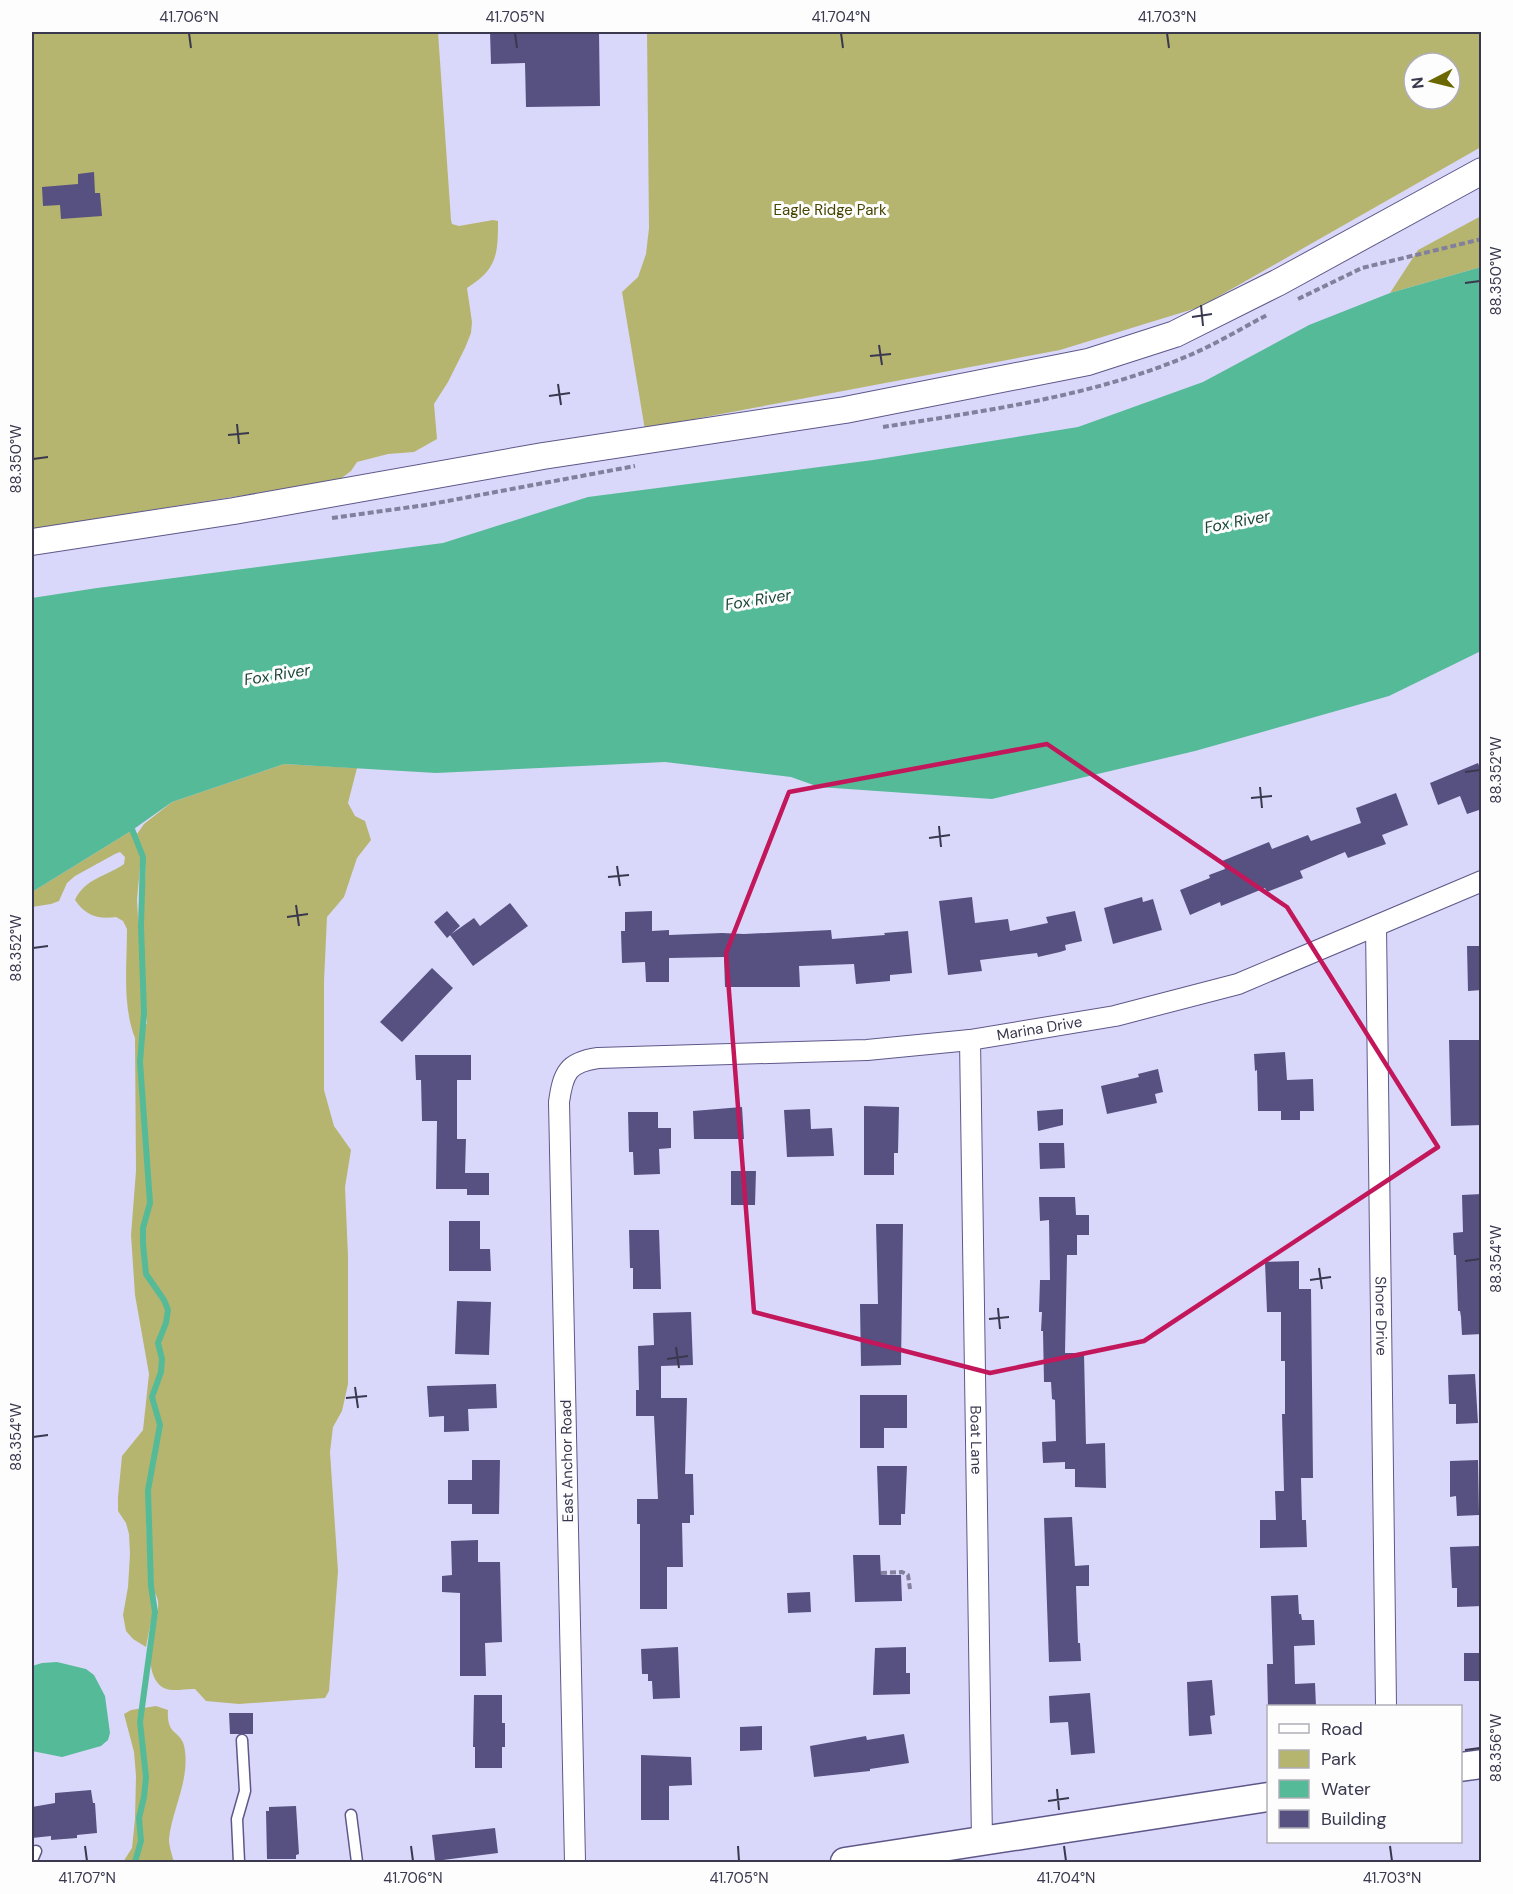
<svg xmlns="http://www.w3.org/2000/svg" width="1513" height="1894" font-family="'DM Sans',sans-serif">
	<rect width="100%" height="100%" fill="#dad8fa"/>
	<!-- green -->
	<path fill="#b6b570" fill-rule="evenodd" d="M 32,32 L 438,32 L 451,220 L 452,224 L 459,226 L 493,220 L 498,221 C 498,255 497,269 467,288 L 472,322 L 471,333 L 465,348 L 448,382 L 434,404 L 437,439 L 414,452 L 388,454 L 357,462 L 351,471 L 339,480 L 32,529 Z
		M 647,32 L 1481,32 L 1481,147 L 1200,307 L 1060,350 L 700,418 L 645,430 L 622,292 L 638,277 L 646,254 L 649,228 ZM 1414,63 L 1450,63 L 1450,99 L 1414,99 Z
		M 1481,216 L 1481,267 L 1390,293 L 1418,250 Z
		M 284,764 L 357,768 L 348,803 L 355,816 L 365,821 L 371,840 L 357,858 L 344,897 L 327,917 L 324,981 L 324,1090 L 334,1126 L 351,1150 L 345,1187 L 348,1256 L 348,1384 L 342,1411 L 333,1427 L 330,1452 L 338,1571 L 329,1691 L 325,1698 L 239,1704 L 206,1701 L 195,1689 C 183,1688 166,1695 157,1682 C 141,1659 160,1627 158,1601 C 157,1595 152,1589 153,1584 C 154,1575 152,1566 151,1557 C 151,1543 151,1529 150,1516 L 146,1516 L 149,1585 L 153,1611 L 146,1647 L 133,1639 L 126,1631 L 123,1615 L 128,1587 L 130,1554 L 129,1534 L 126,1523 L 118,1511 L 118,1497 L 122,1456 L 143,1430 L 149,1374 L 135,1295 L 131,1235 L 136,1171 L 135,1038 C 122,1005 127,965 127,929 L 123,921 L 116,917 C 98,920 85,915 75,900 C 84,879 107,876 124,864 L 125,857 L 120,852 L 115,854 L 75,876 L 67,883 L 59,901 L 51,904 L 32,907 L 32,892 L 131,831 L 141,856 L 137,900 L 142,984 L 141,1033 L 147,1023 C 142,987 142,948 143,912 C 143,888 151,860 138,839 L 137,834 L 144,824 L 172,802 Z
		M 156,1706 L 168,1710 C 166,1738 183,1729 185,1751 C 189,1782 172,1810 169,1839 C 169,1846 172,1855 174,1862 L 123,1862 L 132,1848 L 135,1819 L 136,1776 L 134,1752 L 124,1714 L 131,1710 Z"/>
	<!-- water -->
	<path fill="#55ba97" d="M 1481,267 L 1481,651 L 1389,696 L 1195,751 L 992,799 L 819,787 L 791,777 L 665,762 L 436,773 L 284,764 L 172,802 L 131,831 L 32,892 L 32,598 L 97,588 L 443,543 L 588,497 L 873,460 L 1078,427 L 1203,382 L 1309,325 L 1390,293 Z
		M 57,1662 L 86,1669 L 94,1675 L 105,1696 L 110,1733 L 108,1740 L 101,1746 L 62,1757 L 32,1751 L 32,1666 L 42,1663 Z"/>
	<g fill="none" stroke-linecap="round" stroke-linejoin="round">
		<!-- stream -->
		<path stroke="#55ba97" stroke-width="6" d="M 130,824 L 143,857 L 141,926 L 144,1013 L 140,1062 L 150,1203 L 143,1228 L 143,1244 L 146,1274 L 164,1300 L 168,1310 L 166,1323 L 158,1343 L 162,1359 L 161,1372 L 152,1397 L 160,1425 L 148,1490 L 151,1586 L 155,1612 L 140,1722 L 146,1777 L 144,1797 L 139,1818 L 141,1841 L 135,1862"/>
	</g>
	<!-- building -->
	<path fill="#565181" d="M 490,32 L 599,32 L 600,106 L 526,107 L 525,63 L 491,64 Z
		M 94,172 L 95,193 L 100,193 L 102,216 L 61,219 L 60,205 L 43,206 L 42,187 L 78,184 L 78,174 Z
		M 1478,763 L 1482,773 L 1482,809 L 1467,814 L 1460,796 L 1438,805 L 1430,783 Z
		M 1396,793 L 1408,825 L 1382,835 L 1386,844 L 1348,858 L 1345,852 L 1300,871 L 1303,878 L 1267,892 L 1265,888 L 1221,906 L 1220,902 L 1190,915 L 1180,890 L 1210,878 L 1209,875 L 1225,869 L 1222,861 L 1269,842 L 1272,849 L 1308,835 L 1311,841 L 1361,823 L 1356,808 Z
		M 972,897 L 975,923 L 1008,919 L 1010,931 L 1048,923 L 1046,917 L 1075,911 L 1082,941 L 1065,945 L 1066,950 L 1060,952 L 1038,957 L 1037,953 L 980,960 L 982,971 L 948,975 L 939,901 Z
		M 1142,897 L 1143,902 L 1153,899 L 1162,930 L 1113,944 L 1104,908 Z
		M 510,903 L 528,926 L 473,966 L 450,935 L 474,918 L 480,926 Z
		M 447,911 L 460,926 L 447,938 L 434,922 Z
		M 652,911 L 652,931 L 669,930 L 669,935 L 722,933 L 744,934 L 831,930 L 832,939 L 885,935 L 884,933 L 908,931 L 912,973 L 890,975 L 890,981 L 856,984 L 854,964 L 799,966 L 800,987 L 725,987 L 724,957 L 669,958 L 669,982 L 646,982 L 645,962 L 622,963 L 621,931 L 625,931 L 625,912 Z
		M 1467,946 L 1482,946 L 1482,990 L 1468,991 Z
		M 432,968 L 453,988 L 402,1042 L 380,1022 Z
		M 1449,1040 L 1482,1040 L 1482,1125 L 1451,1126 Z
		M 1285,1052 L 1287,1080 L 1313,1079 L 1314,1111 L 1300,1111 L 1300,1120 L 1281,1120 L 1281,1111 L 1258,1111 L 1257,1070 L 1255,1071 L 1254,1054 Z
		M 415,1055 L 471,1055 L 471,1080 L 457,1080 L 457,1139 L 466,1139 L 465,1173 L 489,1173 L 489,1195 L 467,1195 L 467,1189 L 436,1189 L 437,1121 L 422,1121 L 421,1080 L 416,1080 Z
		M 1158,1069 L 1163,1092 L 1155,1094 L 1157,1103 L 1107,1114 L 1101,1086 L 1139,1077 L 1138,1074 Z
		M 864,1106 L 899,1107 L 898,1153 L 894,1153 L 894,1175 L 864,1175 Z
		M 742,1107 L 744,1139 L 694,1139 L 693,1111 Z
		M 810,1109 L 811,1129 L 832,1128 L 834,1156 L 787,1157 L 784,1110 Z
		M 1063,1109 L 1063,1125 L 1038,1131 L 1037,1111 Z
		M 628,1112 L 658,1112 L 658,1128 L 671,1128 L 671,1148 L 659,1149 L 660,1174 L 634,1175 L 633,1152 L 629,1152 Z
		M 1039,1143 L 1064,1143 L 1065,1168 L 1040,1169 Z
		M 731,1171 L 756,1171 L 755,1205 L 731,1205 Z
		M 1482,1194 L 1482,1334 L 1462,1335 L 1461,1317 L 1460,1311 L 1458,1311 L 1456,1255 L 1454,1255 L 1453,1233 L 1463,1232 L 1462,1195 Z
		M 1039,1197 L 1075,1197 L 1076,1215 L 1089,1215 L 1089,1235 L 1077,1235 L 1077,1255 L 1067,1255 L 1065,1353 L 1084,1353 L 1086,1444 L 1105,1443 L 1106,1488 L 1075,1487 L 1075,1469 L 1065,1469 L 1065,1462 L 1043,1463 L 1042,1442 L 1056,1441 L 1055,1400 L 1052,1399 L 1051,1382 L 1044,1382 L 1043,1331 L 1041,1331 L 1042,1312 L 1039,1312 L 1040,1280 L 1050,1280 L 1049,1220 L 1040,1221 Z
		M 449,1221 L 480,1221 L 480,1249 L 490,1249 L 491,1271 L 449,1271 Z
		M 876,1224 L 903,1224 L 901,1365 L 861,1366 L 860,1304 L 878,1304 Z
		M 629,1230 L 659,1230 L 661,1289 L 633,1289 L 633,1268 L 630,1268 Z
		M 1299,1261 L 1299,1289 L 1311,1289 L 1313,1478 L 1301,1478 L 1302,1520 L 1306,1520 L 1307,1547 L 1260,1548 L 1260,1520 L 1276,1520 L 1275,1491 L 1284,1491 L 1282,1414 L 1285,1414 L 1285,1361 L 1281,1361 L 1281,1312 L 1267,1312 L 1265,1262 Z
		M 457,1301 L 491,1302 L 489,1355 L 455,1354 Z
		M 691,1312 L 693,1365 L 661,1366 L 661,1398 L 687,1398 L 685,1474 L 693,1474 L 694,1515 L 690,1515 L 690,1523 L 682,1523 L 683,1567 L 667,1567 L 667,1609 L 640,1609 L 640,1524 L 637,1524 L 637,1499 L 658,1499 L 654,1416 L 636,1416 L 636,1390 L 639,1390 L 638,1346 L 654,1345 L 653,1313 Z
		M 1475,1374 L 1478,1423 L 1456,1424 L 1456,1404 L 1449,1404 L 1448,1375 Z
		M 496,1384 L 497,1408 L 468,1409 L 469,1431 L 444,1432 L 444,1416 L 429,1417 L 427,1386 Z
		M 860,1395 L 907,1395 L 907,1428 L 884,1428 L 884,1448 L 860,1448 Z
		M 472,1460 L 500,1460 L 499,1514 L 472,1514 L 472,1504 L 448,1504 L 448,1480 L 472,1480 Z
		M 1478,1460 L 1479,1515 L 1457,1516 L 1456,1496 L 1450,1497 L 1450,1461 Z
		M 877,1466 L 907,1466 L 905,1514 L 901,1514 L 901,1525 L 879,1525 Z
		M 1072,1517 L 1075,1566 L 1089,1565 L 1089,1586 L 1076,1586 L 1078,1643 L 1080,1643 L 1081,1661 L 1049,1662 L 1044,1518 Z
		M 478,1540 L 478,1562 L 500,1562 L 502,1642 L 485,1643 L 486,1676 L 460,1676 L 460,1593 L 442,1592 L 442,1576 L 452,1575 L 451,1541 Z
		M 1480,1546 L 1482,1606 L 1457,1607 L 1457,1588 L 1452,1588 L 1450,1547 Z
		M 853,1555 L 880,1555 L 881,1575 L 901,1575 L 902,1601 L 855,1602 Z
		M 810,1592 L 811,1612 L 788,1613 L 787,1593 Z
		M 1298,1595 L 1299,1614 L 1301,1614 L 1302,1620 L 1314,1620 L 1315,1645 L 1294,1646 L 1295,1684 L 1315,1683 L 1316,1707 L 1268,1707 L 1267,1664 L 1273,1664 L 1271,1596 Z
		M 678,1647 L 680,1698 L 653,1699 L 652,1681 L 648,1681 L 648,1674 L 642,1674 L 641,1649 Z
		M 906,1647 L 906,1673 L 910,1673 L 910,1694 L 873,1695 L 875,1648 Z
		M 1464,1653 L 1482,1653 L 1482,1681 L 1464,1681 Z
		M 1212,1680 L 1215,1715 L 1210,1716 L 1212,1734 L 1189,1736 L 1187,1682 Z
		M 1090,1693 L 1095,1753 L 1071,1755 L 1068,1722 L 1050,1723 L 1049,1696 Z
		M 474,1695 L 502,1695 L 502,1723 L 505,1723 L 505,1747 L 502,1747 L 502,1768 L 475,1768 L 475,1747 L 473,1747 Z
		M 229,1713 L 253,1713 L 253,1734 L 230,1734 Z
		M 762,1726 L 762,1750 L 740,1751 L 740,1727 Z
		M 904,1734 L 909,1763 L 870,1769 L 870,1771 L 814,1777 L 810,1746 L 866,1736 L 867,1740 Z
		M 641,1755 L 691,1757 L 692,1785 L 669,1786 L 669,1820 L 641,1820 Z
		M 91,1790 L 93,1803 L 95,1803 L 97,1833 L 77,1835 L 77,1838 L 51,1840 L 51,1836 L 32,1838 L 32,1807 L 55,1803 L 55,1793 Z
		M 296,1806 L 299,1854 L 296,1855 L 296,1859 L 267,1859 L 266,1811 L 269,1811 L 269,1807 Z
		M 495,1828 L 498,1853 L 435,1861 L 432,1835 Z"/>
	<g fill="none" stroke-linecap="round" stroke-linejoin="round">
		<defs>
			<path id="service" d="M 351,1815 L 357,1862
				M 32,1860 L 36,1851
				M 239,1862 L 237,1819 L 245,1791 L 242,1740"/>
			<g id="minor">
				<path id="s1" d="M 1376,926 L 1386,1706"/>
				<path id="s2" d="M 970,1040 L 982,1841"/>
				<path id="s3" d="M 575,1862 L 559,1102 C 563,1073 568,1062 598,1058 L 867,1050 L 970,1040 L 1115,1016 L 1238,984 L 1482,881"/>
			</g>
			<path id="tertiary" d="M 32,542 L 234,511 L 543,456 L 845,410 L 1088,362 L 1175,334 L 1279,282 L 1482,171"/>
			<path id="secondary" d="M 1460,1767 L 1482,1764
				M 845,1862 L 1268,1797"/>
		</defs>
		<!-- service casing -->
		<use href="#service" stroke="#5d5889" stroke-width="13"/>
		<!-- minor casing -->
		<use href="#minor" stroke="#5d5889" stroke-width="22"/>
		<!-- tertiary casing -->
		<use href="#tertiary" stroke="#5d5889" stroke-width="28"/>
		<!-- secondary casing -->
		<use href="#secondary" stroke="#5d5889" stroke-width="31"/>
		<!-- path -->
		<path stroke="#82809c" stroke-width="4" stroke-dasharray="6 3" stroke-linecap="butt" d="M 1298,299 L 1362,268 L 1482,239
			M 883,427 C 984,411 1095,396 1190,355 C 1216,344 1242,328 1267,315
			M 332,518 L 426,505 L 635,466
			M 881,1573 L 902,1572 L 908,1575 L 910,1589"/>
		<!-- service -->
		<use href="#service" stroke="#fff" stroke-width="10"/>
		<!-- minor -->
		<use href="#minor" stroke="#fff" stroke-width="20"/>
		<!-- tertiary -->
		<use href="#tertiary" stroke="#fff" stroke-width="26"/>
		<!-- secondary -->
		<use href="#secondary" stroke="#fff" stroke-width="28"/>
	</g>
	<!-- marked area -->
	<path fill="none" stroke="#c2185b" stroke-width="4.5" stroke-linejoin="round" d="M 1047,744 L 1287,907 L 1438,1147 L 1144,1341 L 990,1373 L 754,1312 L 726,953 L 789,792 Z"/>
	<!-- ticks -->
	<path fill="none" stroke="#39384e" stroke-width="2" d="M 189,33 L 191,48M 515,33 L 517,48M 841,33 L 843,48M 1167,33 L 1169,48M 1465,283 L 1480,281M 1201,305 L 1203,326M 1192,317 L 1212,314M 879,345 L 882,365M 870,356 L 891,354M 558,384 L 561,405M 549,396 L 570,393M 237,424 L 239,444M 228,435 L 249,433M 33,459 L 48,457M 1465,772 L 1480,770M 1260,787 L 1262,808M 1251,798 L 1272,796M 939,826 L 941,847M 929,838 L 950,835M 617,866 L 620,886M 608,877 L 629,875M 296,905 L 299,926M 287,917 L 308,914M 33,948 L 48,946M 1465,1261 L 1480,1259M 1319,1268 L 1322,1289M 1310,1280 L 1331,1277M 998,1308 L 1000,1329M 989,1319 L 1009,1317M 676,1347 L 679,1368M 667,1359 L 688,1356M 355,1387 L 358,1408M 346,1398 L 367,1396M 33,1437 L 48,1435M 1465,1750 L 1480,1748M 1057,1789 L 1059,1810M 1048,1801 L 1069,1798M 85,1846 L 87,1861M 411,1846 L 413,1861M 738,1846 L 739,1861M 1064,1846 L 1066,1861M 1390,1846 L 1392,1861"/>
	<g text-anchor="middle" stroke-width="6" stroke-linejoin="round" paint-order="stroke">
		<!-- park labels -->
		<g font-size="15" fill="#474500" stroke="#fdfdfd">
			<text x="830" y="215">Eagle Ridge Park</text>
		</g>
		<!-- street labels -->
		<g font-size="15" fill="#39384e" stroke="#fdfdfd">
			<text dy="5" stroke="none"><textPath href="#s3" startOffset="1269">Marina Drive</textPath></text>
			<text dy="5" stroke="none"><textPath href="#s1" startOffset="390">Shore Drive</textPath></text>
			<text dy="5" stroke="none"><textPath href="#s2" startOffset="400">Boat Lane</textPath></text>
			<text transform="translate(567 1461) rotate(-91)" y="5">East Anchor Road</text>
		</g>
		<!-- water labels -->
		<g font-size="16" font-style="italic" fill="#1a4637" stroke="#fdfdfd">
			<text transform="translate(1237 521) rotate(-11)" y="6">Fox River</text>
			<text transform="translate(758 599) rotate(-9)" y="6">Fox River</text>
			<text transform="translate(277 674) rotate(-9)" y="6">Fox River</text>
		</g>
	</g>
	<!-- border -->
	<rect width="1513" height="1894" fill="none" stroke="#fdfdfd" stroke-width="66"/>
	<!-- legend -->
	<rect x="1267" y="1705" width="195" height="138" fill="#fdfdfd" stroke="#afaeb7" stroke-width="1.5"/>
	<rect x="1279" y="1724" width="30" height="9" fill="#ffffff" stroke="#afaeb7" stroke-width="1.5"/>
	<text x="1321" y="1735" font-size="18" fill="#39384e">Road</text>
	<rect x="1279" y="1750" width="30" height="18" fill="#b6b570" stroke="#afaeb7" stroke-width="1.5"/>
	<text x="1321" y="1765" font-size="18" fill="#39384e">Park</text>
	<rect x="1279" y="1780" width="30" height="18" fill="#55ba97" stroke="#afaeb7" stroke-width="1.5"/>
	<text x="1321" y="1795" font-size="18" fill="#39384e">Water</text>
	<rect x="1279" y="1810" width="30" height="18" fill="#565181" stroke="#afaeb7" stroke-width="1.5"/>
	<text x="1321" y="1825" font-size="18" fill="#39384e">Building</text>
	<!-- north arrow -->
	<g transform="translate(1432 81) rotate(263)"><circle r="28" fill="#fdfdfd" stroke="#afaeb7" stroke-width="1.5"/>
	<path d="M0-4.5L10 22L0 15L-10 22Z" fill="#6b6801"/>
	<text y="-9" font-size="16" font-weight="bold" text-anchor="middle" fill="#39384e">N</text>
	</g>
	<rect x="33" y="33" width="1447" height="1828" fill="none" stroke="#39384e" stroke-width="2"/>
	<g font-size="15" text-anchor="middle" fill="#39384e">
		<text x="189" y="22">41.706°N</text>
		<text x="515" y="22">41.705°N</text>
		<text x="841" y="22">41.704°N</text>
		<text x="1167" y="22">41.703°N</text>
		<text transform="translate(1496 281) rotate(-90)" y="5">88.350°W</text>
		<text transform="translate(16 459) rotate(-90)" y="5">88.350°W</text>
		<text transform="translate(1496 770) rotate(-90)" y="5">88.352°W</text>
		<text transform="translate(16 948) rotate(-90)" y="5">88.352°W</text>
		<text transform="translate(1496 1259) rotate(-90)" y="5">88.354°W</text>
		<text transform="translate(16 1437) rotate(-90)" y="5">88.354°W</text>
		<text transform="translate(1496 1748) rotate(-90)" y="5">88.356°W</text>
		<text x="87" y="1883">41.707°N</text>
		<text x="413" y="1883">41.706°N</text>
		<text x="739" y="1883">41.705°N</text>
		<text x="1066" y="1883">41.704°N</text>
		<text x="1392" y="1883">41.703°N</text>
	</g>
</svg>
